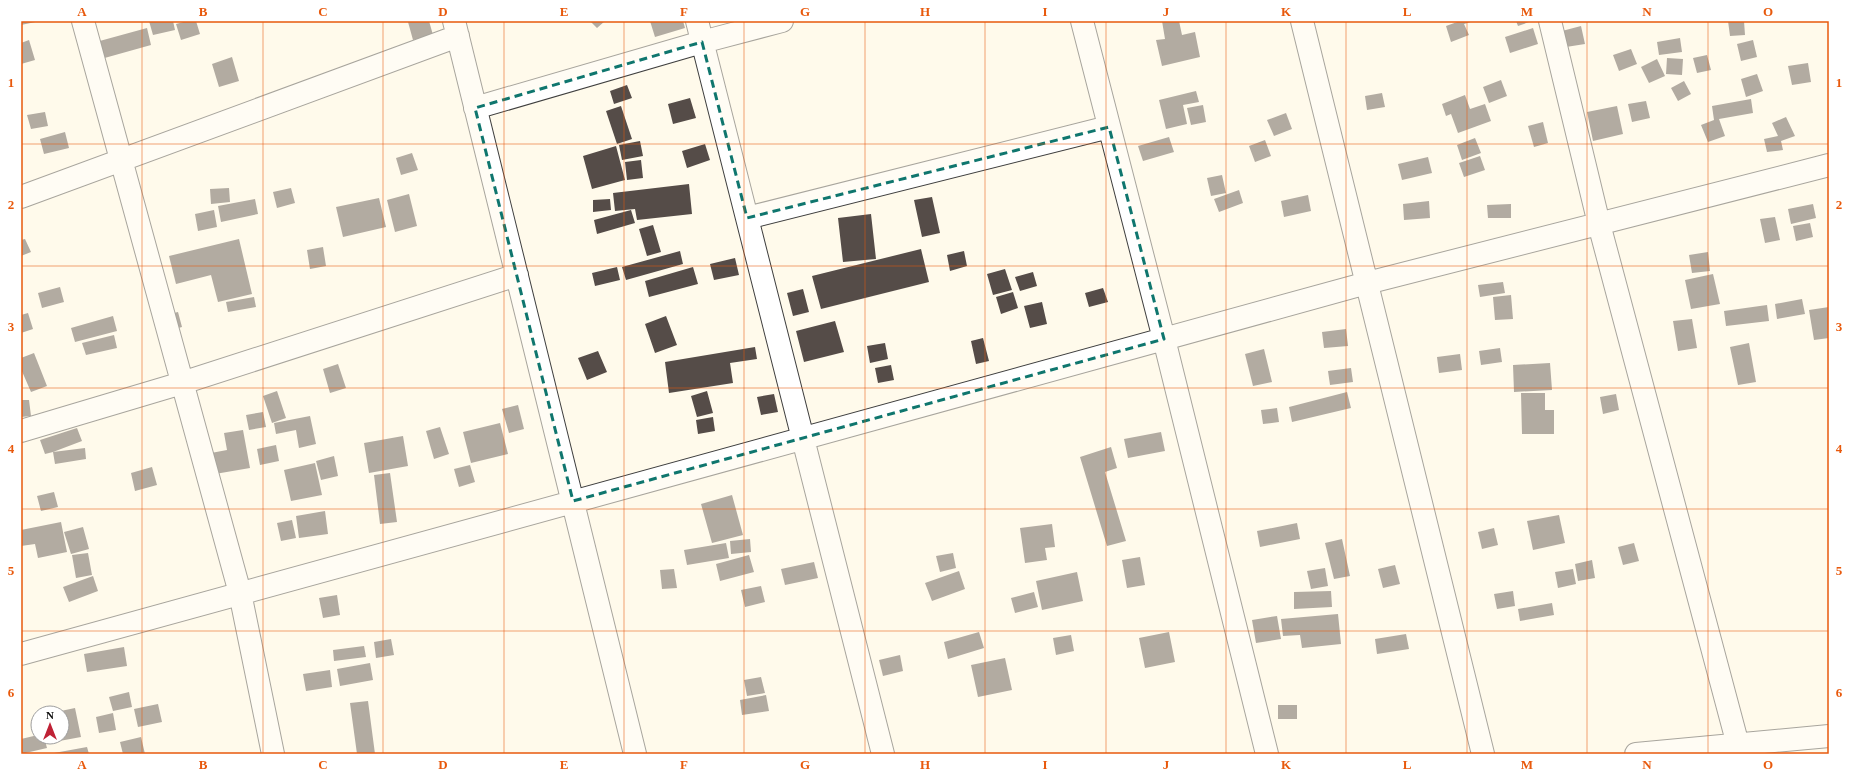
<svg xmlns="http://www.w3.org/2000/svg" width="1850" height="775" font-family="'Times New Roman',serif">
	<rect width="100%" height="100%" fill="#fffaeb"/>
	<!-- building -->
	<path fill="#554c48" d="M 21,21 L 40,21 L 21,25 Z
		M 149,21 L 173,21 L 175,30 L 153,35 Z
		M 187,21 L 196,21 L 200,34 L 181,40 L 176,24 Z
		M 412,21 L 429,21 L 433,35 L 413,40 L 408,22 Z
		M 590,21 L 605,21 L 597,28 Z
		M 650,21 L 683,21 L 685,28 L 655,37 Z
		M 1162,21 L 1179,21 L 1182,35 L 1195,32 L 1200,57 L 1162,66 L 1156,40 L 1165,39 Z
		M 1460,21 L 1474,21 L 1464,24 L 1469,35 L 1451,42 L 1446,26 Z
		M 1516,21 L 1532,21 L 1518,26 Z
		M 1728,21 L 1744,21 L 1745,35 L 1730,36 Z
		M 1581,26 L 1585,44 L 1566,47 L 1562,31 Z
		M 147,28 L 151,45 L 101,59 L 96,42 Z
		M 1533,28 L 1538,44 L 1510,53 L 1505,37 Z
		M 1680,38 L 1682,52 L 1659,55 L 1657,42 Z
		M 29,40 L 35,60 L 21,64 L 21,43 Z
		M 1753,40 L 1757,57 L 1741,61 L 1737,44 Z
		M 1631,49 L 1637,64 L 1619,71 L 1613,55 Z
		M 1707,55 L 1711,70 L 1697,73 L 1693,58 Z
		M 232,57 L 239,81 L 219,87 L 212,64 Z
		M 1667,58 L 1683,59 L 1682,75 L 1666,74 Z
		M 1657,59 L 1665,76 L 1649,83 L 1641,67 Z
		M 1808,63 L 1811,82 L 1792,85 L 1788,66 Z
		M 1757,74 L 1763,91 L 1746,97 L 1741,79 Z
		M 1501,80 L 1507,96 L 1489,103 L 1483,87 Z
		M 1684,81 L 1691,94 L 1678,101 L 1671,88 Z
		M 627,85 L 632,98 L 614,104 L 610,91 Z
		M 1196,91 L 1199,102 L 1183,105 L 1187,124 L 1166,129 L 1159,100 Z
		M 1382,93 L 1385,107 L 1367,110 L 1365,96 Z
		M 1465,95 L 1470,109 L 1485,104 L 1491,121 L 1458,133 L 1451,114 L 1446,116 L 1442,104 Z
		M 690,98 L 696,118 L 673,124 L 668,104 Z
		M 1751,99 L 1753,113 L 1719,119 L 1725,136 L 1708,142 L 1701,125 L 1714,120 L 1712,106 Z
		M 1646,101 L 1650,118 L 1632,122 L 1628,104 Z
		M 1203,105 L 1206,122 L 1191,125 L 1187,108 Z
		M 621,106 L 632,139 L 617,144 L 606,111 Z
		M 1617,106 L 1623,134 L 1593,141 L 1587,112 Z
		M 45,112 L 48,126 L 31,129 L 27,115 Z
		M 1286,113 L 1292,129 L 1274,136 L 1267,120 Z
		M 1786,117 L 1795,136 L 1781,141 L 1783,150 L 1767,152 L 1764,139 L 1778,136 L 1772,123 Z
		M 1543,122 L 1548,143 L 1534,147 L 1528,126 Z
		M 65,132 L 69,148 L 44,154 L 40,139 Z
		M 1169,137 L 1174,152 L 1143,161 L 1138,146 Z
		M 1475,138 L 1481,153 L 1462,160 L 1457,145 Z
		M 1265,140 L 1271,156 L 1255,162 L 1249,146 Z
		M 640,141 L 643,156 L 622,160 L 619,145 Z
		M 705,144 L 710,160 L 687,168 L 682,151 Z
		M 616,146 L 625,180 L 592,189 L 583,156 Z
		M 412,153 L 418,170 L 401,175 L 396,158 Z
		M 1480,156 L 1485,170 L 1464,177 L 1459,163 Z
		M 1428,157 L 1432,173 L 1402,180 L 1398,164 Z
		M 641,160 L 643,178 L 627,180 L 625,162 Z
		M 1222,175 L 1226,193 L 1211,196 L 1207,178 Z
		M 689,184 L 692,214 L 637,220 L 635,209 L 615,211 L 613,193 Z
		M 229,188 L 230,202 L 211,204 L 210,189 Z
		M 291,188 L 295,203 L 277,208 L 273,192 Z
		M 1239,190 L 1243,203 L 1219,212 L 1214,199 Z
		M 409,194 L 417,226 L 395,232 L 387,200 Z
		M 1308,195 L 1311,211 L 1284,217 L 1281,201 Z
		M 932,197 L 940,233 L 922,237 L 914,200 Z
		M 379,198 L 386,227 L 343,237 L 336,207 Z
		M 255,199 L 258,214 L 221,222 L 218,206 Z
		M 610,199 L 611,210 L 593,212 L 593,200 Z
		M 1429,201 L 1430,218 L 1404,220 L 1403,204 Z
		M 1511,204 L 1511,218 L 1488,218 L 1487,205 Z
		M 1813,204 L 1816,218 L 1791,224 L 1788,209 Z
		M 214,210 L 217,227 L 198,231 L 195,214 Z
		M 631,210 L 635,223 L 597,234 L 594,220 Z
		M 871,214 L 876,259 L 843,262 L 838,218 Z
		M 1775,217 L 1780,240 L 1765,243 L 1760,219 Z
		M 1810,223 L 1813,237 L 1796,241 L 1793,226 Z
		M 653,225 L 661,252 L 647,256 L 639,229 Z
		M 25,239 L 31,252 L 21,256 L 21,240 Z
		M 239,239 L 252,294 L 218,302 L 211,275 L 176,284 L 169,256 Z
		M 323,247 L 326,266 L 310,269 L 307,250 Z
		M 921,249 L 929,282 L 821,309 L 812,276 Z
		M 680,251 L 683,264 L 626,280 L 622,267 Z
		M 964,251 L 967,266 L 950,271 L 947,255 Z
		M 1708,252 L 1710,271 L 1692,273 L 1689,255 Z
		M 735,258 L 739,275 L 714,280 L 710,264 Z
		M 617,267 L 620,280 L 595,286 L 592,273 Z
		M 693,267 L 698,284 L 649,297 L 645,281 Z
		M 1005,269 L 1012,290 L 993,295 L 987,274 Z
		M 1033,272 L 1037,286 L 1020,291 L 1015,277 Z
		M 1713,274 L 1720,304 L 1691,309 L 1685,280 Z
		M 1503,282 L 1505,293 L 1480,297 L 1478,285 Z
		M 60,287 L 64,302 L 42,308 L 38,293 Z
		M 1103,288 L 1108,302 L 1089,307 L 1085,293 Z
		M 803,289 L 809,312 L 793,316 L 787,293 Z
		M 1013,292 L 1018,308 L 1001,314 L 996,297 Z
		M 1511,295 L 1513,319 L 1495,320 L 1493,297 Z
		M 254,297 L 256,307 L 228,312 L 226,302 Z
		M 1802,299 L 1805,314 L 1777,319 L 1775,304 Z
		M 1042,302 L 1047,324 L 1030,328 L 1024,306 Z
		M 1767,305 L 1769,321 L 1726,326 L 1724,311 Z
		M 1829,307 L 1829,338 L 1814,340 L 1809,310 Z
		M 178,312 L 182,327 L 160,333 L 157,317 Z
		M 28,313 L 33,329 L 21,333 L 21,315 Z
		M 113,316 L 117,331 L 75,342 L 71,328 Z
		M 666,316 L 677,345 L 655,353 L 645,324 Z
		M 1692,319 L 1697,348 L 1678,351 L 1673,321 Z
		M 835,321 L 844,352 L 804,362 L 796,331 Z
		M 1346,329 L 1348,346 L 1324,348 L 1322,332 Z
		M 114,335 L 117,348 L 86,355 L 82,343 Z
		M 983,338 L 989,361 L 976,364 L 971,341 Z
		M 885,343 L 888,359 L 870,363 L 867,346 Z
		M 1749,343 L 1756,382 L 1738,385 L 1730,347 Z
		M 755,347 L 757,359 L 730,363 L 733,383 L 669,393 L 665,362 Z
		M 1500,348 L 1502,362 L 1481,365 L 1479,351 Z
		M 1264,349 L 1272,382 L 1253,386 L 1245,354 Z
		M 598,351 L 607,372 L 587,380 L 578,358 Z
		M 34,353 L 47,386 L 31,392 L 21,369 L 21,358 Z
		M 1460,354 L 1462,370 L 1439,373 L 1437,357 Z
		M 1550,363 L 1552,390 L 1514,392 L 1513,365 Z
		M 338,364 L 346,388 L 330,393 L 323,369 Z
		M 891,365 L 894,380 L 878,383 L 875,368 Z
		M 1351,368 L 1353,382 L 1330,385 L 1328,371 Z
		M 277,391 L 286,418 L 272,423 L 263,396 Z
		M 707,391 L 713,413 L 697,417 L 691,396 Z
		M 1347,392 L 1351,408 L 1292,422 L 1289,407 Z
		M 1521,393 L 1545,393 L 1545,410 L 1554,410 L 1554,434 L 1522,434 Z
		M 774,394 L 778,412 L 761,415 L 757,397 Z
		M 1616,394 L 1619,410 L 1603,414 L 1600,397 Z
		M 21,400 L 29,400 L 31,416 L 21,417 Z
		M 518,405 L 524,429 L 509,433 L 502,409 Z
		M 1277,408 L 1279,422 L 1263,424 L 1261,410 Z
		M 263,412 L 266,427 L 249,430 L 246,415 Z
		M 310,416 L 316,444 L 299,448 L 296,430 L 276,434 L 274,423 Z
		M 713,417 L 715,431 L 698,434 L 696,420 Z
		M 500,423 L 508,454 L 471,463 L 463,432 Z
		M 440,427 L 449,454 L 434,459 L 426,431 Z
		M 77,428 L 82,441 L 53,452 L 85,448 L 86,459 L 55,464 L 53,452 L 45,454 L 40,440 Z
		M 243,430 L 250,468 L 215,474 L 211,453 L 227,450 L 224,433 Z
		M 1161,432 L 1165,451 L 1128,458 L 1124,439 Z
		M 403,436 L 408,466 L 369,473 L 364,443 Z
		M 276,445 L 279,461 L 260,465 L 257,449 Z
		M 1111,447 L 1117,468 L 1105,472 L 1126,541 L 1107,546 L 1080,457 Z
		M 334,456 L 338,476 L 321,480 L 316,461 Z
		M 315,463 L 322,495 L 291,501 L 284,470 Z
		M 470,465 L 475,482 L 459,487 L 454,469 Z
		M 152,467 L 157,485 L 135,491 L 131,473 Z
		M 390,473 L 397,522 L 380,524 L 374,475 Z
		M 54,492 L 58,507 L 41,511 L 37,496 Z
		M 732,495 L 743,535 L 712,543 L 701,504 Z
		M 325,511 L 328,534 L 299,538 L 296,516 Z
		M 1559,515 L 1565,543 L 1533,550 L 1527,521 Z
		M 292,520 L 296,538 L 281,541 L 277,523 Z
		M 61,522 L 67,552 L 38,558 L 35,544 L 21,546 L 21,530 Z
		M 1297,523 L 1300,539 L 1260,547 L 1257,531 Z
		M 1052,524 L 1055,547 L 1045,548 L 1047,560 L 1025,563 L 1020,528 Z
		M 83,527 L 89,549 L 71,554 L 64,532 Z
		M 1494,528 L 1498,545 L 1482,549 L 1478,532 Z
		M 750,539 L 751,552 L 731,554 L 730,541 Z
		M 1342,539 L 1350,576 L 1334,579 L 1325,543 Z
		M 726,543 L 729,558 L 687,565 L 684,550 Z
		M 1634,543 L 1639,561 L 1623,565 L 1618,547 Z
		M 88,553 L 92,575 L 76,578 L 72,555 Z
		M 953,553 L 956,568 L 940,572 L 936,556 Z
		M 749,555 L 754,572 L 720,581 L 716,564 Z
		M 1140,557 L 1145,585 L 1127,588 L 1122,560 Z
		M 1592,560 L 1595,578 L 1578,581 L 1575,564 Z
		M 814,562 L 818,578 L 785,585 L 781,569 Z
		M 1395,565 L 1400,584 L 1383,588 L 1378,569 Z
		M 1325,568 L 1328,586 L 1311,589 L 1307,571 Z
		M 674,569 L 677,588 L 662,589 L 660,570 Z
		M 1573,569 L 1576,584 L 1558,588 L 1555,572 Z
		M 959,571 L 965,589 L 932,601 L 925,583 Z
		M 1077,572 L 1083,601 L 1042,610 L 1036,581 Z
		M 93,576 L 98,591 L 69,602 L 63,587 Z
		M 761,586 L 765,602 L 745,607 L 741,590 Z
		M 1331,591 L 1332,607 L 1294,609 L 1294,592 Z
		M 1513,591 L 1515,606 L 1497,609 L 1494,594 Z
		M 1034,592 L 1038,607 L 1015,613 L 1011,598 Z
		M 337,595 L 340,615 L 323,618 L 319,598 Z
		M 1552,603 L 1554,615 L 1520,621 L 1518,609 Z
		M 1338,614 L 1341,644 L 1302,648 L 1300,635 L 1283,636 L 1281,619 Z
		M 1277,616 L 1281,639 L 1256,643 L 1252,620 Z
		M 979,632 L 984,648 L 948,659 L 944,642 Z
		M 1169,632 L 1175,662 L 1145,668 L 1139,638 Z
		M 1406,634 L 1409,649 L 1377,654 L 1375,639 Z
		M 1071,635 L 1074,651 L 1056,655 L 1053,638 Z
		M 391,639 L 394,655 L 376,658 L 374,642 Z
		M 364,646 L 366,657 L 334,661 L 333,650 Z
		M 124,647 L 127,666 L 87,672 L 84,654 Z
		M 900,655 L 903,671 L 883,676 L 879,660 Z
		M 1005,658 L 1012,690 L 978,697 L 971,665 Z
		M 370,663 L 373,680 L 340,686 L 337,669 Z
		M 330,670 L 332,687 L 306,691 L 303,674 Z
		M 761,677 L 765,693 L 747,696 L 744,680 Z
		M 129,692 L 132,707 L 113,711 L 109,697 Z
		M 766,695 L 769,711 L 742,715 L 740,700 Z
		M 368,701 L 375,754 L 357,754 L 350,703 Z
		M 158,704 L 162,722 L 138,727 L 134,709 Z
		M 1278,705 L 1297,705 L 1297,719 L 1278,719 Z
		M 75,708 L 81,737 L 54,742 L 53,737 L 62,737 L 62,713 L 56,712 Z
		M 113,713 L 116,730 L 99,733 L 96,717 Z
		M 38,735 L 38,737 L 44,737 L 47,748 L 21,754 L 21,739 Z
		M 141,737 L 145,754 L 123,754 L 120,742 Z
		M 87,747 L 89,754 L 54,754 L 54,753 Z"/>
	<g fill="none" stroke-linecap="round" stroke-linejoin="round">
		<defs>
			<path id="minor" d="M 83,21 L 240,593 L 273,754
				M 454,21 L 635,754
				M 697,21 L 883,754
				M 1082,21 L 1164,339 L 1267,754
				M 1302,21 L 1483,754
				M 1550,21 L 1599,224 L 1738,745
				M 475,108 L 702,42 L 782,21
				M 21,197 L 458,36
				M 747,218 L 1109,127
				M 21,431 L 182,383 L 517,275
				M 21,654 L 1367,283 L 1829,165
				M 1636,754 L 1829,736"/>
		</defs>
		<!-- minor casing -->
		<use href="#minor" stroke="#3f3f3f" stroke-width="24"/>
		<!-- minor -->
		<use href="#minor" stroke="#fff" stroke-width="22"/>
	</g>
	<!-- marked area -->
	<path d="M0 0H1850V775H0ZM 702,42 L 747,218 L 1109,127 L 1164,339 L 573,501 L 475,108 Z" fill="#fffaeb" fill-opacity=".55" fill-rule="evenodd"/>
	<path fill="none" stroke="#0f766e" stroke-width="3" stroke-dasharray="8 5" stroke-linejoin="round" d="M 702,42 L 747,218 L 1109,127 L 1164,339 L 573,501 L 475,108 Z"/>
	<!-- grid -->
	<path fill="none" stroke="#e8590c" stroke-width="1" stroke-opacity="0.55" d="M 142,21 L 142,754M 263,21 L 263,754M 383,21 L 383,754M 504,21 L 504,754M 624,21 L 624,754M 744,21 L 744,754M 865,21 L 865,754M 985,21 L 985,754M 1106,21 L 1106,754M 1226,21 L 1226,754M 1346,21 L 1346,754M 1467,21 L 1467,754M 1587,21 L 1587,754M 1708,21 L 1708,754M 21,144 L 1829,144M 21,266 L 1829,266M 21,388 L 1829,388M 21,509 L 1829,509M 21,631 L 1829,631"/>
	<!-- border -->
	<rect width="1850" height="775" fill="none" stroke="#ffffff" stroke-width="44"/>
	<!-- north arrow -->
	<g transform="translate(50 725)"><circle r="19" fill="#ffffff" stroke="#9e9e9e"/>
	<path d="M0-3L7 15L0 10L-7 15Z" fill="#bf2135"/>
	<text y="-6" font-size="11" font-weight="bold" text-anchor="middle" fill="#0c0c0c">N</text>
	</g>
	<rect x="22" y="22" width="1806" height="731" fill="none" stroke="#e8590c" stroke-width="1.5"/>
	<g font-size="13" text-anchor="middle" font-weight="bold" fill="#e8590c">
		<text x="82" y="16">A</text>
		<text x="203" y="16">B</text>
		<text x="323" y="16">C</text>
		<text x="443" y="16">D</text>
		<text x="564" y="16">E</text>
		<text x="684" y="16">F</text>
		<text x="805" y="16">G</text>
		<text x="925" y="16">H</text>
		<text x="1045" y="16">I</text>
		<text x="1166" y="16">J</text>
		<text x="1286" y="16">K</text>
		<text x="1407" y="16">L</text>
		<text x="1527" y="16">M</text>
		<text x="1647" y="16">N</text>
		<text x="1768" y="16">O</text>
		<text x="11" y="87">1</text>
		<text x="1839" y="87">1</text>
		<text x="11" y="209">2</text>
		<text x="1839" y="209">2</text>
		<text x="11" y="331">3</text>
		<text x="1839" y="331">3</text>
		<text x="11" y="453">4</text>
		<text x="1839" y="453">4</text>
		<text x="11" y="575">5</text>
		<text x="1839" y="575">5</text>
		<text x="11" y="697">6</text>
		<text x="1839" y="697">6</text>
		<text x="82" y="769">A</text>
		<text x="203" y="769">B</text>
		<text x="323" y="769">C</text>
		<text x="443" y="769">D</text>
		<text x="564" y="769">E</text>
		<text x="684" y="769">F</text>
		<text x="805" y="769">G</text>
		<text x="925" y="769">H</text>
		<text x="1045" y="769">I</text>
		<text x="1166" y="769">J</text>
		<text x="1286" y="769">K</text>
		<text x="1407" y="769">L</text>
		<text x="1527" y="769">M</text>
		<text x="1647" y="769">N</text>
		<text x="1768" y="769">O</text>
	</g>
</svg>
